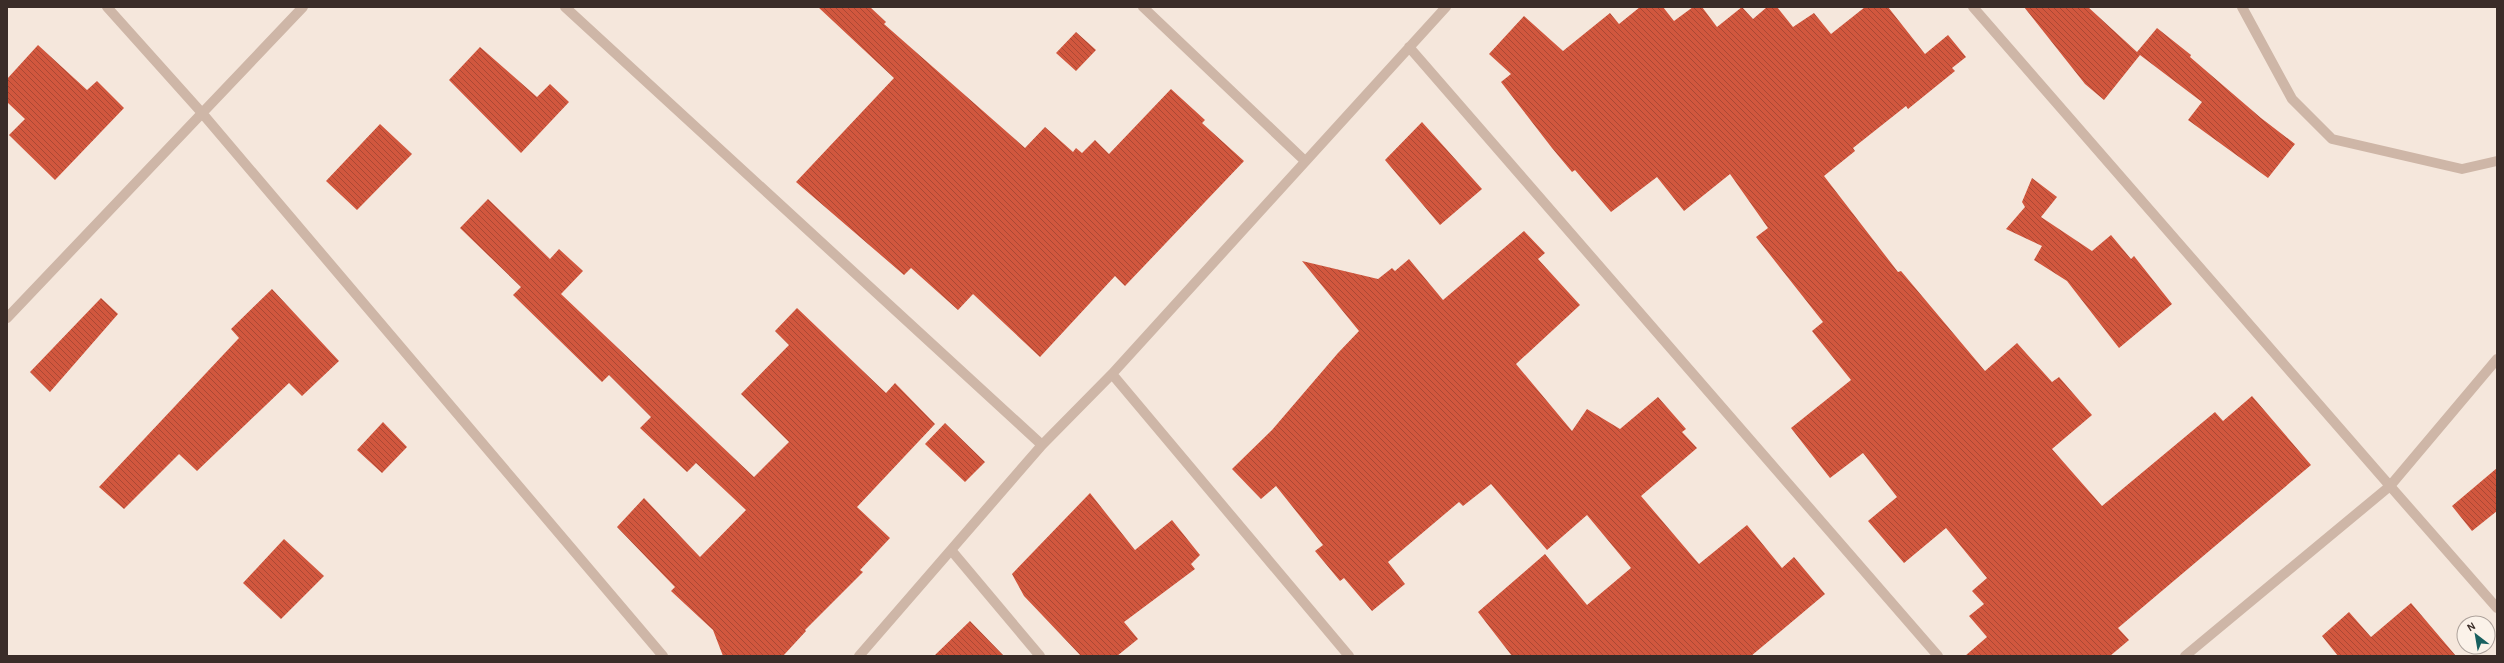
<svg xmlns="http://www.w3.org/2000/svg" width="2504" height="663" font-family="'Alegreya Sans',sans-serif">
	<defs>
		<pattern id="building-back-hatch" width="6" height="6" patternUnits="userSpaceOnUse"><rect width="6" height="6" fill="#d1573e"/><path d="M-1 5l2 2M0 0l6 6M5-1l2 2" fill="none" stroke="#ab4834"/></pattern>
	</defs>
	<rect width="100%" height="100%" fill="#f5e7dc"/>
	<!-- building -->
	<path fill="url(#building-back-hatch)" d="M 818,7 L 870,7 L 886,22 L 884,24 L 1025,148 L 1045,127 L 1073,152 L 1076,148 L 1082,153 L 1095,140 L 1109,154 L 1171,89 L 1205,120 L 1202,123 L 1244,161 L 1125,286 L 1115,276 L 1040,357 L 973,294 L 958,310 L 911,268 L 904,275 L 796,182 L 894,78 Z
		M 1640,7 L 1663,7 L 1674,21 L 1693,7 L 1702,7 L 1717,27 L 1742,7 L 1753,19 L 1767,7 L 1777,7 L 1793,27 L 1814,13 L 1831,34 L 1865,7 L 1888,7 L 1925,54 L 1948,35 L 1966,57 L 1952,68 L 1955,71 L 1908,109 L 1906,106 L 1853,148 L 1855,151 L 1824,176 L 1898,272 L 1901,271 L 1985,371 L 2017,343 L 2052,382 L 2059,377 L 2092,415 L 2052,449 L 2102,506 L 2215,412 L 2223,421 L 2252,396 L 2311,465 L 2118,628 L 2129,640 L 2110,656 L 1965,656 L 1987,637 L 1969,616 L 1984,604 L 1972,591 L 1987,578 L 1946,528 L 1904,563 L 1868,521 L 1897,497 L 1863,453 L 1830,478 L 1791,428 L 1851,380 L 1812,331 L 1823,322 L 1756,237 L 1768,228 L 1730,174 L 1684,211 L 1657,177 L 1611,212 L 1575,170 L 1572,172 L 1552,148 L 1501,82 L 1511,74 L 1489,54 L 1524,16 L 1563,51 L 1610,13 L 1619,24 Z
		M 2024,7 L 2088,7 L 2137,52 L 2157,28 L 2191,55 L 2190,57 L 2261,118 L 2295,144 L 2268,178 L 2188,120 L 2202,102 L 2140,55 L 2104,100 L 2085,84 Z
		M 1076,32 L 1096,50 L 1076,71 L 1056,53 Z
		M 38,45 L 87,90 L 97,81 L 124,108 L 55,180 L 9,135 L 25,119 L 7,102 L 7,79 Z
		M 480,47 L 537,97 L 550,84 L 569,102 L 521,153 L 449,80 Z
		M 1422,122 L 1482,189 L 1440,225 L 1385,160 Z
		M 380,124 L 412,154 L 357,210 L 326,181 Z
		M 2032,178 L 2057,197 L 2041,217 L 2092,251 L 2111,235 L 2131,259 L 2134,256 L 2172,304 L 2119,348 L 2067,281 L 2034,260 L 2042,246 L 2006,229 L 2025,207 L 2022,202 Z
		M 488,199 L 550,259 L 559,249 L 583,271 L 561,294 L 754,477 L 789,442 L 741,394 L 789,345 L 775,331 L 797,308 L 886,393 L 895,383 L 935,424 L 857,507 L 890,538 L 860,570 L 863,572 L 805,630 L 806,631 L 783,656 L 723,656 L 713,630 L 671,591 L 675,587 L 617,527 L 644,498 L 700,557 L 746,510 L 696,463 L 687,472 L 640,428 L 651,417 L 609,375 L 602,382 L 513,295 L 521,287 L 460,228 Z
		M 1524,231 L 1545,253 L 1538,259 L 1580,305 L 1516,364 L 1572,431 L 1587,409 L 1620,429 L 1658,397 L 1686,429 L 1682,432 L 1697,448 L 1641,496 L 1699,564 L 1747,525 L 1782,568 L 1794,557 L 1825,594 L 1751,656 L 1512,656 L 1478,612 L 1545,554 L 1587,605 L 1631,568 L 1587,515 L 1547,550 L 1491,484 L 1463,506 L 1459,502 L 1388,562 L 1405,584 L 1372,611 L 1344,578 L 1340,581 L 1315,551 L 1323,545 L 1276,486 L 1261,499 L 1232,469 L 1272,430 L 1338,353 L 1359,331 L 1302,261 L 1378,279 L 1392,268 L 1395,271 L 1409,259 L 1443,300 Z
		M 272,289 L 339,361 L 302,396 L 289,383 L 197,471 L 179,454 L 124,509 L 99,487 L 239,338 L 231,329 Z
		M 101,298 L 118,314 L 50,392 L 30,372 Z
		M 383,422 L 407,447 L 382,473 L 357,450 Z
		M 945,423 L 985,462 L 965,482 L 925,444 Z
		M 2497,468 L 2497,511 L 2472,531 L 2452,506 Z
		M 1090,493 L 1135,550 L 1172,520 L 1200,555 L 1191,564 L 1195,569 L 1124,622 L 1138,639 L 1117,656 L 1081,656 L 1024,596 L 1012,574 Z
		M 284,539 L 324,576 L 281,619 L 243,583 Z
		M 2411,603 L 2456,656 L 2338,656 L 2322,636 L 2349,612 L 2371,637 Z
		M 970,621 L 1004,656 L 934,656 Z"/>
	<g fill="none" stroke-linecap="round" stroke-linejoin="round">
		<!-- minor -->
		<path stroke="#ceb6a7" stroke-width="10" d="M 107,7 L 202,113 L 663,656
			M 565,7 L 1042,445
			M 1143,7 L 1305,161
			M 1973,7 L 2390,486 L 2497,359
			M 2242,7 L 2292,99 L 2332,139 L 2462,169 L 2497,161
			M 1409,47 L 1938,656
			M 7,318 L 303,7
			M 1112,374 L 1349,656
			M 951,550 L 1040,656
			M 859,656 L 1042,445 L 1112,374 L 1446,7
			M 2185,656 L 2390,486 L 2497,608"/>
	</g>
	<!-- border -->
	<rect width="2504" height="663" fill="none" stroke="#3a2c28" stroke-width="16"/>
	<!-- north arrow -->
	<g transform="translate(2476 635) rotate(329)"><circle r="19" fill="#fbf2e9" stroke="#aea39c"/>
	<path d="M0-3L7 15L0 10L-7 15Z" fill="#19605f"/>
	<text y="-6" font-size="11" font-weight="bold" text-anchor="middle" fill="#3a2c28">N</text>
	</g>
</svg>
